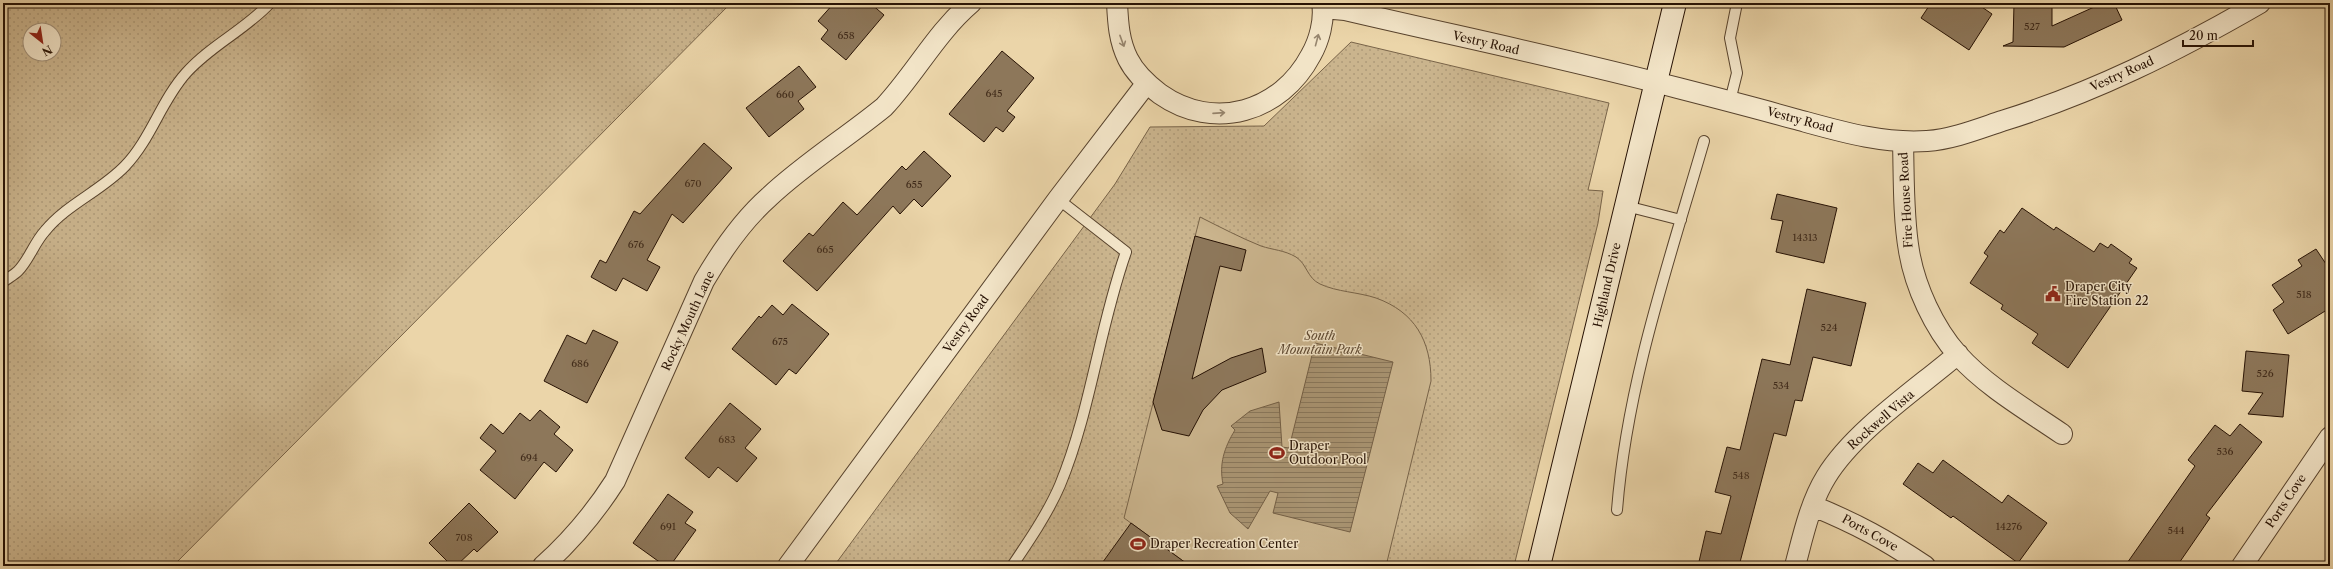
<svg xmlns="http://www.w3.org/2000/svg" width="2333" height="569" font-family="'Libre Caslon Text',serif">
	<defs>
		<pattern id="green-dots" width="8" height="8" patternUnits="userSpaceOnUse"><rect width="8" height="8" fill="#cab48d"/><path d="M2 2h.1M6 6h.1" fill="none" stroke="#ae9a78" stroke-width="1.8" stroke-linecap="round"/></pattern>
		<pattern id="water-rules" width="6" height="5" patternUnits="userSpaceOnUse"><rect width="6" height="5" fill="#a89371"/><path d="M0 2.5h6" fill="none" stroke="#89775b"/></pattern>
	</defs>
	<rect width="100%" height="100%" fill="#ebd5a9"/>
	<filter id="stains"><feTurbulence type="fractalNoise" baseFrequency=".005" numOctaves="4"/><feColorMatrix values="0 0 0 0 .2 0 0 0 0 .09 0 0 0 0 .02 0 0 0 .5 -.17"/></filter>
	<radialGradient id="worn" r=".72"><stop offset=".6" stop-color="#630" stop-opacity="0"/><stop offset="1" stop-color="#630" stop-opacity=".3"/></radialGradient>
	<!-- green -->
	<path fill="url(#green-dots)" stroke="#786348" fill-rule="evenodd" d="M 3,3 L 731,3 L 173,566 L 3,566 ZM 30,30 L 54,30 L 54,54 L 30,54 Z
		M 1351,42 L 1609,103 L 1588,190 L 1603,191 L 1598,223 L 1514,566 L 834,566 L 1115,184 L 1150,127 L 1264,126 Z"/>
	<!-- pitch -->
	<path fill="#cab48d" stroke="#786348" d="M 1200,217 C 1220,227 1241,238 1261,246 C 1273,250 1284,250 1296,257 C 1307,264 1307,278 1320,284 C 1337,292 1358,292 1376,298 C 1415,312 1431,341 1431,381 L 1386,566 L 1190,566 L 1124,518 Z"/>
	<!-- water -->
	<path fill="url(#water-rules)" stroke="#745f45" d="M 1315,343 L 1393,362 L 1350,532 L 1273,513 L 1278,493 L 1270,491 L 1248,529 L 1230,513 L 1217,486 L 1223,484 C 1219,464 1224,448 1235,430 L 1231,426 L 1250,411 L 1279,402 L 1282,447 L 1289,448 Z"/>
	<!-- building -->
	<path fill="#8d775a" stroke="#271204" d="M 834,3 L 870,3 L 884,15 L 846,60 L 821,39 L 828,30 L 818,21 Z
		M 1931,3 L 1976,3 L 1992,14 L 1969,50 L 1921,18 Z
		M 2103,3 L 2114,3 L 2122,20 L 2064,47 L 2003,46 L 2013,42 L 2014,4 L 2052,4 L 2052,26 Z
		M 1002,51 L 1034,78 L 1007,111 L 1015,117 L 1003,132 L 996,127 L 984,142 L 949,114 Z
		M 799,66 L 816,87 L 798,101 L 804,109 L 769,137 L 746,108 Z
		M 704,143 L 732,168 L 683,223 L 672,214 L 647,260 L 660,267 L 647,291 L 623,278 L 616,291 L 591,277 L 600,260 L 606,263 L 634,211 L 640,214 Z
		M 924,151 L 951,176 L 922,207 L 914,199 L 900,214 L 893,206 L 817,291 L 783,261 L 809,233 L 813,236 L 843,202 L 857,215 L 902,166 L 906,170 Z
		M 1777,194 L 1837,208 L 1824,263 L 1776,252 L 1783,221 L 1771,219 Z
		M 2022,208 L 2054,230 L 2056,227 L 2094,252 L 2100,243 L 2108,248 L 2111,244 L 2132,259 L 2129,263 L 2137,268 L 2068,368 L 2032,343 L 2038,334 L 2001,309 L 2003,305 L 1970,283 L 1988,256 L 1984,253 L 2000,230 L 2004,233 Z
		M 1195,236 L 1246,250 L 1241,271 L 1220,266 L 1192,379 L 1231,358 L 1262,348 L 1266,372 L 1222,390 L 1203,410 L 1189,436 L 1162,430 L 1153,402 Z
		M 2316,249 L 2330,270 L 2330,308 L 2288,334 L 2273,310 L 2284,302 L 2272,285 L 2302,266 L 2298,260 Z
		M 1807,289 L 1866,303 L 1851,366 L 1813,357 L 1802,401 L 1795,400 L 1786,436 L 1774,433 L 1739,566 L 1698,566 L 1706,531 L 1721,534 L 1731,496 L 1715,492 L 1727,447 L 1740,450 L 1762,359 L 1790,365 Z
		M 792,304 L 829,334 L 796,374 L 789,369 L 776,385 L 732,349 L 759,316 L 761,318 L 772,305 L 783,315 Z
		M 593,330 L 618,342 L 587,403 L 544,381 L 567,335 L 586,344 Z
		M 2246,351 L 2289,355 L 2283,417 L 2248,414 L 2263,393 L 2242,391 Z
		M 730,403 L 761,429 L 745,448 L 757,458 L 737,482 L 718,467 L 709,478 L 685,458 Z
		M 540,410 L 560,427 L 554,434 L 573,450 L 556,472 L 544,462 L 515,499 L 480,470 L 496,451 L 480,438 L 491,424 L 503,434 L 520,413 L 530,421 Z
		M 2240,424 L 2262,442 L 2206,515 L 2210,518 L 2177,566 L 2125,566 L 2195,466 L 2188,460 L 2215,425 L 2230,436 Z
		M 1943,460 L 2002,503 L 2008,495 L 2047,523 L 2018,563 L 1953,516 L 1951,518 L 1903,484 L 1918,463 L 1933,473 Z
		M 668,494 L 693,512 L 685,523 L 696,530 L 670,566 L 665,566 L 633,543 Z
		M 469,503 L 498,532 L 477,552 L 474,549 L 456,566 L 452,566 L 429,543 Z
		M 1131,523 L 1190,566 L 1100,566 Z"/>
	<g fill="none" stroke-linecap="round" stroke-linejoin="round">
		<defs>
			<path id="service" d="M 1730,101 L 1737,73 L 1730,38 L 1737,3
				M 1626,206 L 1681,220
				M 3,282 C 8,278 14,275 18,271 C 29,260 34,243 45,231 C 67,204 101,191 125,166 C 151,139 161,101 186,73 C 211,45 245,30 270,3
				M 1617,510 C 1627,383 1669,262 1704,141
				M 1012,566 C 1029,541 1048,513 1060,485 C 1091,410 1099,328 1126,252 L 1058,199"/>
			<path id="minor" d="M 1117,3 C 1118,23 1119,41 1128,59 C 1135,73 1148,85 1160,94 C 1214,132 1281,112 1311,55 C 1319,41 1325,20 1322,3
				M 1323,8 L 1345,10 C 1456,36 1568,59 1678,88 C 1717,98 1756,108 1795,119 C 1839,131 1881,144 1927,141 C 1953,139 1978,129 2002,121 C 2093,93 2177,51 2260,3
				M 1903,142 C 1904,178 1903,216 1909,251 C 1915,287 1934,328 1958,355 C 1987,387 2027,410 2062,434
				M 1813,506 C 1857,524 1886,540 1925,566
				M 543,566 C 572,540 594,514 615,481 L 704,281 C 722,250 742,221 769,197 C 804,164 846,138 884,107 C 915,74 936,33 971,3
				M 788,566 L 1058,199 L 1146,84
				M 1795,566 C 1803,536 1810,503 1826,477 C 1854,431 1917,389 1958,354
				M 2242,566 L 2330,437"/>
			<path id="secondary" d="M 1539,566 L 1675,3"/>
		</defs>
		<!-- service casing -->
		<use href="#service" stroke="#58432d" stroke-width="12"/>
		<!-- minor casing -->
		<use href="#minor" stroke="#58432d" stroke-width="22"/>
		<!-- secondary casing -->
		<use href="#secondary" stroke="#271204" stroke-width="24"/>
		<!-- service -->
		<use href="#service" stroke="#f2e4c7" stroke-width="10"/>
		<!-- minor -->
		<use href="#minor" stroke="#f2e4c7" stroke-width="20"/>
		<!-- secondary -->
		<use href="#secondary" stroke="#f2e4c7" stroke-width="22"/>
	</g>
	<!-- one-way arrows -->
	<defs><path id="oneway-shaft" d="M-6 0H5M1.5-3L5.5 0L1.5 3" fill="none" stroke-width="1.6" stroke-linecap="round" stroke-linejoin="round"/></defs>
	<g stroke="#97866f">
		<use href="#oneway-shaft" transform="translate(1317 40) rotate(-75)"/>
		<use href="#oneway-shaft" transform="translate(1122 41) rotate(70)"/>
		<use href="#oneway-shaft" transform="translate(1219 113) rotate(-4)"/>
	</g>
	<!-- icons -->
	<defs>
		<symbol id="civic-bare" viewBox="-9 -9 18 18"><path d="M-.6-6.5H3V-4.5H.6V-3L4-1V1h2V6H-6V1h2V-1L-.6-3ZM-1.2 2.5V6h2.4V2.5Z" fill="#8f2418" stroke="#f2e4c7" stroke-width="2.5" paint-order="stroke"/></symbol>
		<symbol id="stadium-bare" viewBox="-9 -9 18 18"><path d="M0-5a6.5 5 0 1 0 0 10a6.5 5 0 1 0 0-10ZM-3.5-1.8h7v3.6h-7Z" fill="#8f2418" stroke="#f2e4c7" stroke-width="2.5" paint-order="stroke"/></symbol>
	</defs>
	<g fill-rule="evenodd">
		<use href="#civic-bare" x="2042" y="283" width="22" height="22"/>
		<use href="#stadium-bare" x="1266" y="442" width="22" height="22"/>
		<use href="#stadium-bare" x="1127" y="533" width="22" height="22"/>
	</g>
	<g text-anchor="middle" stroke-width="3" stroke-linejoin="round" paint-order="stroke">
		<!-- number labels -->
		<g font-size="10" fill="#402b1a">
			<text x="2032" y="30">527</text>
			<text x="846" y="39">658</text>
			<text x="994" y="97">645</text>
			<text x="785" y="98">660</text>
			<text x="693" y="187">670</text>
			<text x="914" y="188">655</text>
			<text x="1805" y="241">14313</text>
			<text x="636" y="248">676</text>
			<text x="825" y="253">665</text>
			<text x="2304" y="298">518</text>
			<text x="1829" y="331">524</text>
			<text x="780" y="345">675</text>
			<text x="580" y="367">686</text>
			<text x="2265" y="377">526</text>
			<text x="1781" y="389">534</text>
			<text x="727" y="443">683</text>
			<text x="2225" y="455">536</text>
			<text x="529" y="461">694</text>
			<text x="1741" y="479">548</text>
			<text x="668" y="530">691</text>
			<text x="2009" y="530">14276</text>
			<text x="2176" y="534">544</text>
			<text x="464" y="541">708</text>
		</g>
		<!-- street labels -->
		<g font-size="12" fill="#271204" stroke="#f2e4c7">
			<text transform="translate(1486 43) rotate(13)" y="4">Vestry Road</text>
			<text transform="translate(2122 74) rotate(-24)" y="4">Vestry Road</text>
			<text transform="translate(1800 120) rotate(15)" y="4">Vestry Road</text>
			<text transform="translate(1906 200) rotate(-93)" y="4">Fire House Road</text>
			<text transform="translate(1607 285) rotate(-77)" y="4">Highland Drive</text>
			<text transform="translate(688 321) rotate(-65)" y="4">Rocky Mouth Lane</text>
			<text transform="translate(966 324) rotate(-54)" y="4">Vestry Road</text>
			<text transform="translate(1881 420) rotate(-41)" y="4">Rockwell Vista</text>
			<text transform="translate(2286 501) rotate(-56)" y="4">Ports Cove</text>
			<text transform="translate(1870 533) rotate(29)" y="4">Ports Cove</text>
		</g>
		<!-- poi labels -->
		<g font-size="12" fill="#271204" stroke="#f2e4c7" text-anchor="start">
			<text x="2065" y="291">Draper City<tspan x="2065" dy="14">Fire Station 22</tspan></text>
			<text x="1289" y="450">Draper<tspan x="1289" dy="14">Outdoor Pool</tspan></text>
			<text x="1150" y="548">Draper Recreation Center</text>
		</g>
		<!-- park labels -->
		<g font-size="12" font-style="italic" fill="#604b34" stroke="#f2e4c7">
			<text x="1320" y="340">South<tspan x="1320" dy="14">Mountain Park</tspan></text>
		</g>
	</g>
	<!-- margin -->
	<rect width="2333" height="569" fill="none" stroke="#ebd5a9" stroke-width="16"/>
	<rect x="4" y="4" width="2325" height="561" fill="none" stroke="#271204" stroke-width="2"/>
	<rect x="8" y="8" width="2317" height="553" fill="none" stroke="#271204"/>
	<!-- north arrow -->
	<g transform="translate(42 42) rotate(150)"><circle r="19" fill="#f2e4c7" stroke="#a19079"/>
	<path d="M0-3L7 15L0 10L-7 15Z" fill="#8f2418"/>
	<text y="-6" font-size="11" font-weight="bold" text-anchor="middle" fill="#271204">N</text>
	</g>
	<!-- scale -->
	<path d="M2183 40v6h70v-6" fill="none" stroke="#271204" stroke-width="2"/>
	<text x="2189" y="40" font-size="12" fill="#271204" stroke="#f2e4c7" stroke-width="3" paint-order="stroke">20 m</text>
	<rect width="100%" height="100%" filter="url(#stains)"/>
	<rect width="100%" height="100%" fill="url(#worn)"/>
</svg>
